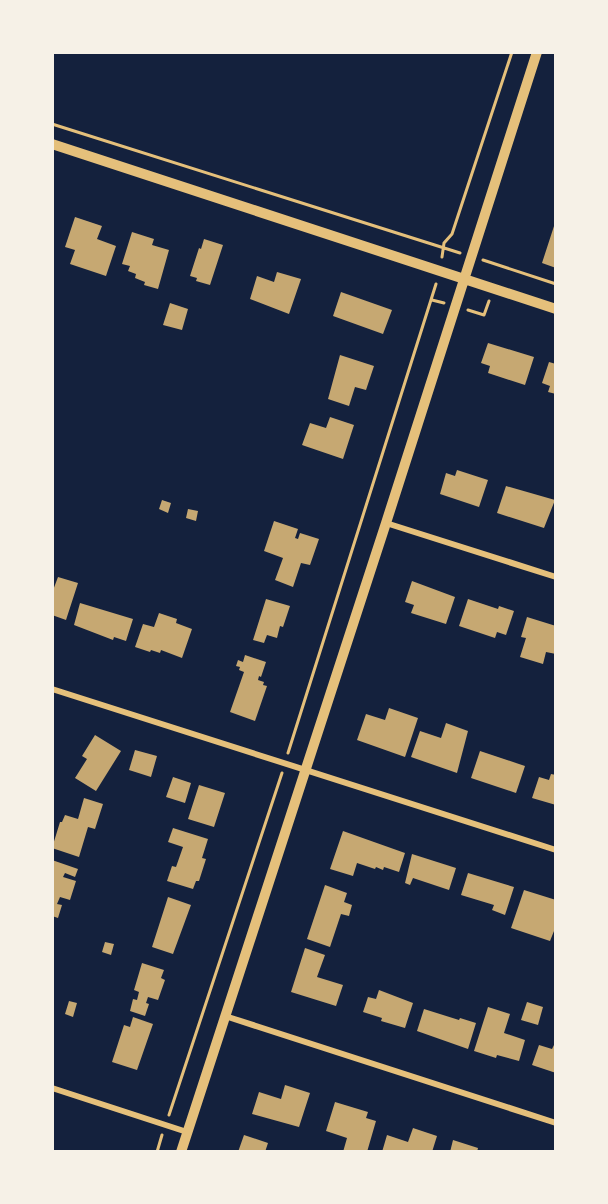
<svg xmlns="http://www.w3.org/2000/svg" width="608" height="1204" font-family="Jost,sans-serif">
	<rect width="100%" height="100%" fill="#14213d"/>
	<!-- building -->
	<path fill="#c6a872" d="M 75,217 L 102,226 L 97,239 L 116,246 L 106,276 L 70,264 L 75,250 L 65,247 Z
		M 555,223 L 556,223 L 556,268 L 542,263 Z
		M 132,232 L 154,239 L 152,245 L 169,250 L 158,289 L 144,285 L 145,282 L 135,278 L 136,274 L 128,271 L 130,266 L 122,264 Z
		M 204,239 L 223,245 L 210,285 L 196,281 L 197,278 L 190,276 L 199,248 L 201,249 Z
		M 277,272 L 301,279 L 289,314 L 250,299 L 257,276 L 274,282 Z
		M 341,292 L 392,310 L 383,334 L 333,316 Z
		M 170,303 L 188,309 L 182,330 L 163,325 Z
		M 488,343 L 534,357 L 525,385 L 488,373 L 490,366 L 481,363 Z
		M 340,355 L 374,366 L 366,390 L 355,387 L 349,406 L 328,399 Z
		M 549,362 L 556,364 L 556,394 L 548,392 L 550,386 L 542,383 Z
		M 330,417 L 354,425 L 343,459 L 302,445 L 310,423 L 326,428 Z
		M 457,470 L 488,480 L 479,507 L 440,494 L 446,473 L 455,476 Z
		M 506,486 L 555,500 L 544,528 L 497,513 Z
		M 162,500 L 171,503 L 168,513 L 159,509 Z
		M 188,509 L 198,511 L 196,521 L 186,518 Z
		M 274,521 L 298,529 L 295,538 L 298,539 L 300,533 L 319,539 L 310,565 L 301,563 L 293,587 L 275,580 L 283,558 L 264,551 Z
		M 58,577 L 78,583 L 66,620 L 52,615 L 52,593 Z
		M 412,581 L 455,597 L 446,624 L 411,613 L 414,605 L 405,602 Z
		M 266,599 L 290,606 L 283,627 L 280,626 L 277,638 L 267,635 L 264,643 L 253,640 Z
		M 468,599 L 498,609 L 499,606 L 514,611 L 506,635 L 497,632 L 495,638 L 459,626 Z
		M 80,603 L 133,619 L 126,641 L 114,637 L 113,640 L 74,625 Z
		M 159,613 L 177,619 L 176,623 L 192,629 L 182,658 L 161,650 L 160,653 L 151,650 L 150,652 L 135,647 L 143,624 L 154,627 Z
		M 527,617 L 556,626 L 556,654 L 546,652 L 543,664 L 520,657 L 526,638 L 521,637 Z
		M 245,655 L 266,662 L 261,677 L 259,676 L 258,680 L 264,682 L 263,685 L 267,686 L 255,721 L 230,712 L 244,672 L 239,670 L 240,667 L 236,666 L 238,660 L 243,662 Z
		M 389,708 L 418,718 L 405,757 L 357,740 L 366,714 L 385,720 Z
		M 446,723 L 468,731 L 457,773 L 411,757 L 420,731 L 441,738 Z
		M 95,735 L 121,751 L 96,791 L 75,778 L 87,759 L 82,756 Z
		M 135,750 L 157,756 L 151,777 L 129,770 Z
		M 480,751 L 525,766 L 516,793 L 471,778 Z
		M 551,774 L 556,775 L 556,805 L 532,798 L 539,777 L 549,780 Z
		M 173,777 L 191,783 L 185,803 L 166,797 Z
		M 199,785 L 225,793 L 214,827 L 188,819 Z
		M 84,798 L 103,804 L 95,829 L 88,827 L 79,857 L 52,848 L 60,822 L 62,822 L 65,815 L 78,819 Z
		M 173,828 L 208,839 L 202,858 L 206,859 L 199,881 L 196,881 L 193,889 L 167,881 L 172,866 L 176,867 L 183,847 L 168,842 Z
		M 343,831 L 405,853 L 399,872 L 384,867 L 383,870 L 376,867 L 375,869 L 357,863 L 353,876 L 330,869 Z
		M 412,854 L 456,868 L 449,890 L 413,878 L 410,885 L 405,883 Z
		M 52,860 L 78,869 L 75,877 L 65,873 L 63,877 L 76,881 L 70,900 L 60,897 L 57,904 L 62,905 L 58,918 L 52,916 Z
		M 468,873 L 514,887 L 505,915 L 492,910 L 494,905 L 461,895 Z
		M 325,885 L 347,893 L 344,902 L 352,905 L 349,916 L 341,914 L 330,947 L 307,939 Z
		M 524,890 L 556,900 L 556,926 L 550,941 L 511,928 Z
		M 168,897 L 191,905 L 173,954 L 152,947 Z
		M 105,942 L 114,944 L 111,955 L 102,952 Z
		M 305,948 L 325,955 L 317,977 L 343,985 L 336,1006 L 291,992 Z
		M 142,963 L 164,970 L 161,978 L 165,980 L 158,1000 L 148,997 L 146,1003 L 149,1004 L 145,1016 L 130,1011 L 133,999 L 137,1000 L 139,992 L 134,990 Z
		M 379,990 L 413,1003 L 405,1028 L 381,1021 L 382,1018 L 363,1012 L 368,997 L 376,999 Z
		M 69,1001 L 77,1003 L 73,1017 L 65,1014 Z
		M 527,1002 L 543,1007 L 538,1025 L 521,1020 Z
		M 488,1007 L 510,1014 L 504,1033 L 525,1040 L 519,1061 L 497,1055 L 496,1058 L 474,1051 Z
		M 424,1009 L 459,1020 L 460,1018 L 476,1023 L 468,1049 L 417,1031 Z
		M 133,1017 L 153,1024 L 137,1070 L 112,1062 L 124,1025 L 130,1027 Z
		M 556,1041 L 556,1073 L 532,1065 L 539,1045 L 552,1049 Z
		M 285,1085 L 310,1093 L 299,1127 L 252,1114 L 259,1092 L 281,1099 Z
		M 335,1102 L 368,1112 L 366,1118 L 376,1121 L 367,1152 L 343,1152 L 347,1138 L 326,1131 Z
		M 413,1128 L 437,1136 L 432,1152 L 382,1152 L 387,1135 L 408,1142 Z
		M 244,1135 L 268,1143 L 265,1152 L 238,1152 Z
		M 453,1140 L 478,1148 L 477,1152 L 450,1152 Z"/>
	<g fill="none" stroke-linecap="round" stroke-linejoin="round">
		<!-- path -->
		<path stroke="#e5c07b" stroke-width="3" d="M 52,124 L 460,253
			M 442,257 L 444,243 L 452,234 L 512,52
			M 483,260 L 556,284
			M 432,300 L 444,303
			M 468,310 L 484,315 L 489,301
			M 288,753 L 436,284
			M 169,1115 L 282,773
			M 157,1152 L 162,1135"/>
		<!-- minor -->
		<path stroke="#e5c07b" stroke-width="6" d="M 386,523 L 556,577
			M 52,689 L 556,850
			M 225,1016 L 556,1123
			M 52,1088 L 187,1132"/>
		<!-- tertiary -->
		<path stroke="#e5c07b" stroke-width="10" d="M 52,144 L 556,309
			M 181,1152 L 386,523 L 537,52"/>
	</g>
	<!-- border -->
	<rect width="608" height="1204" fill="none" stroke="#f6f1e7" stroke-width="108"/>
</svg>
